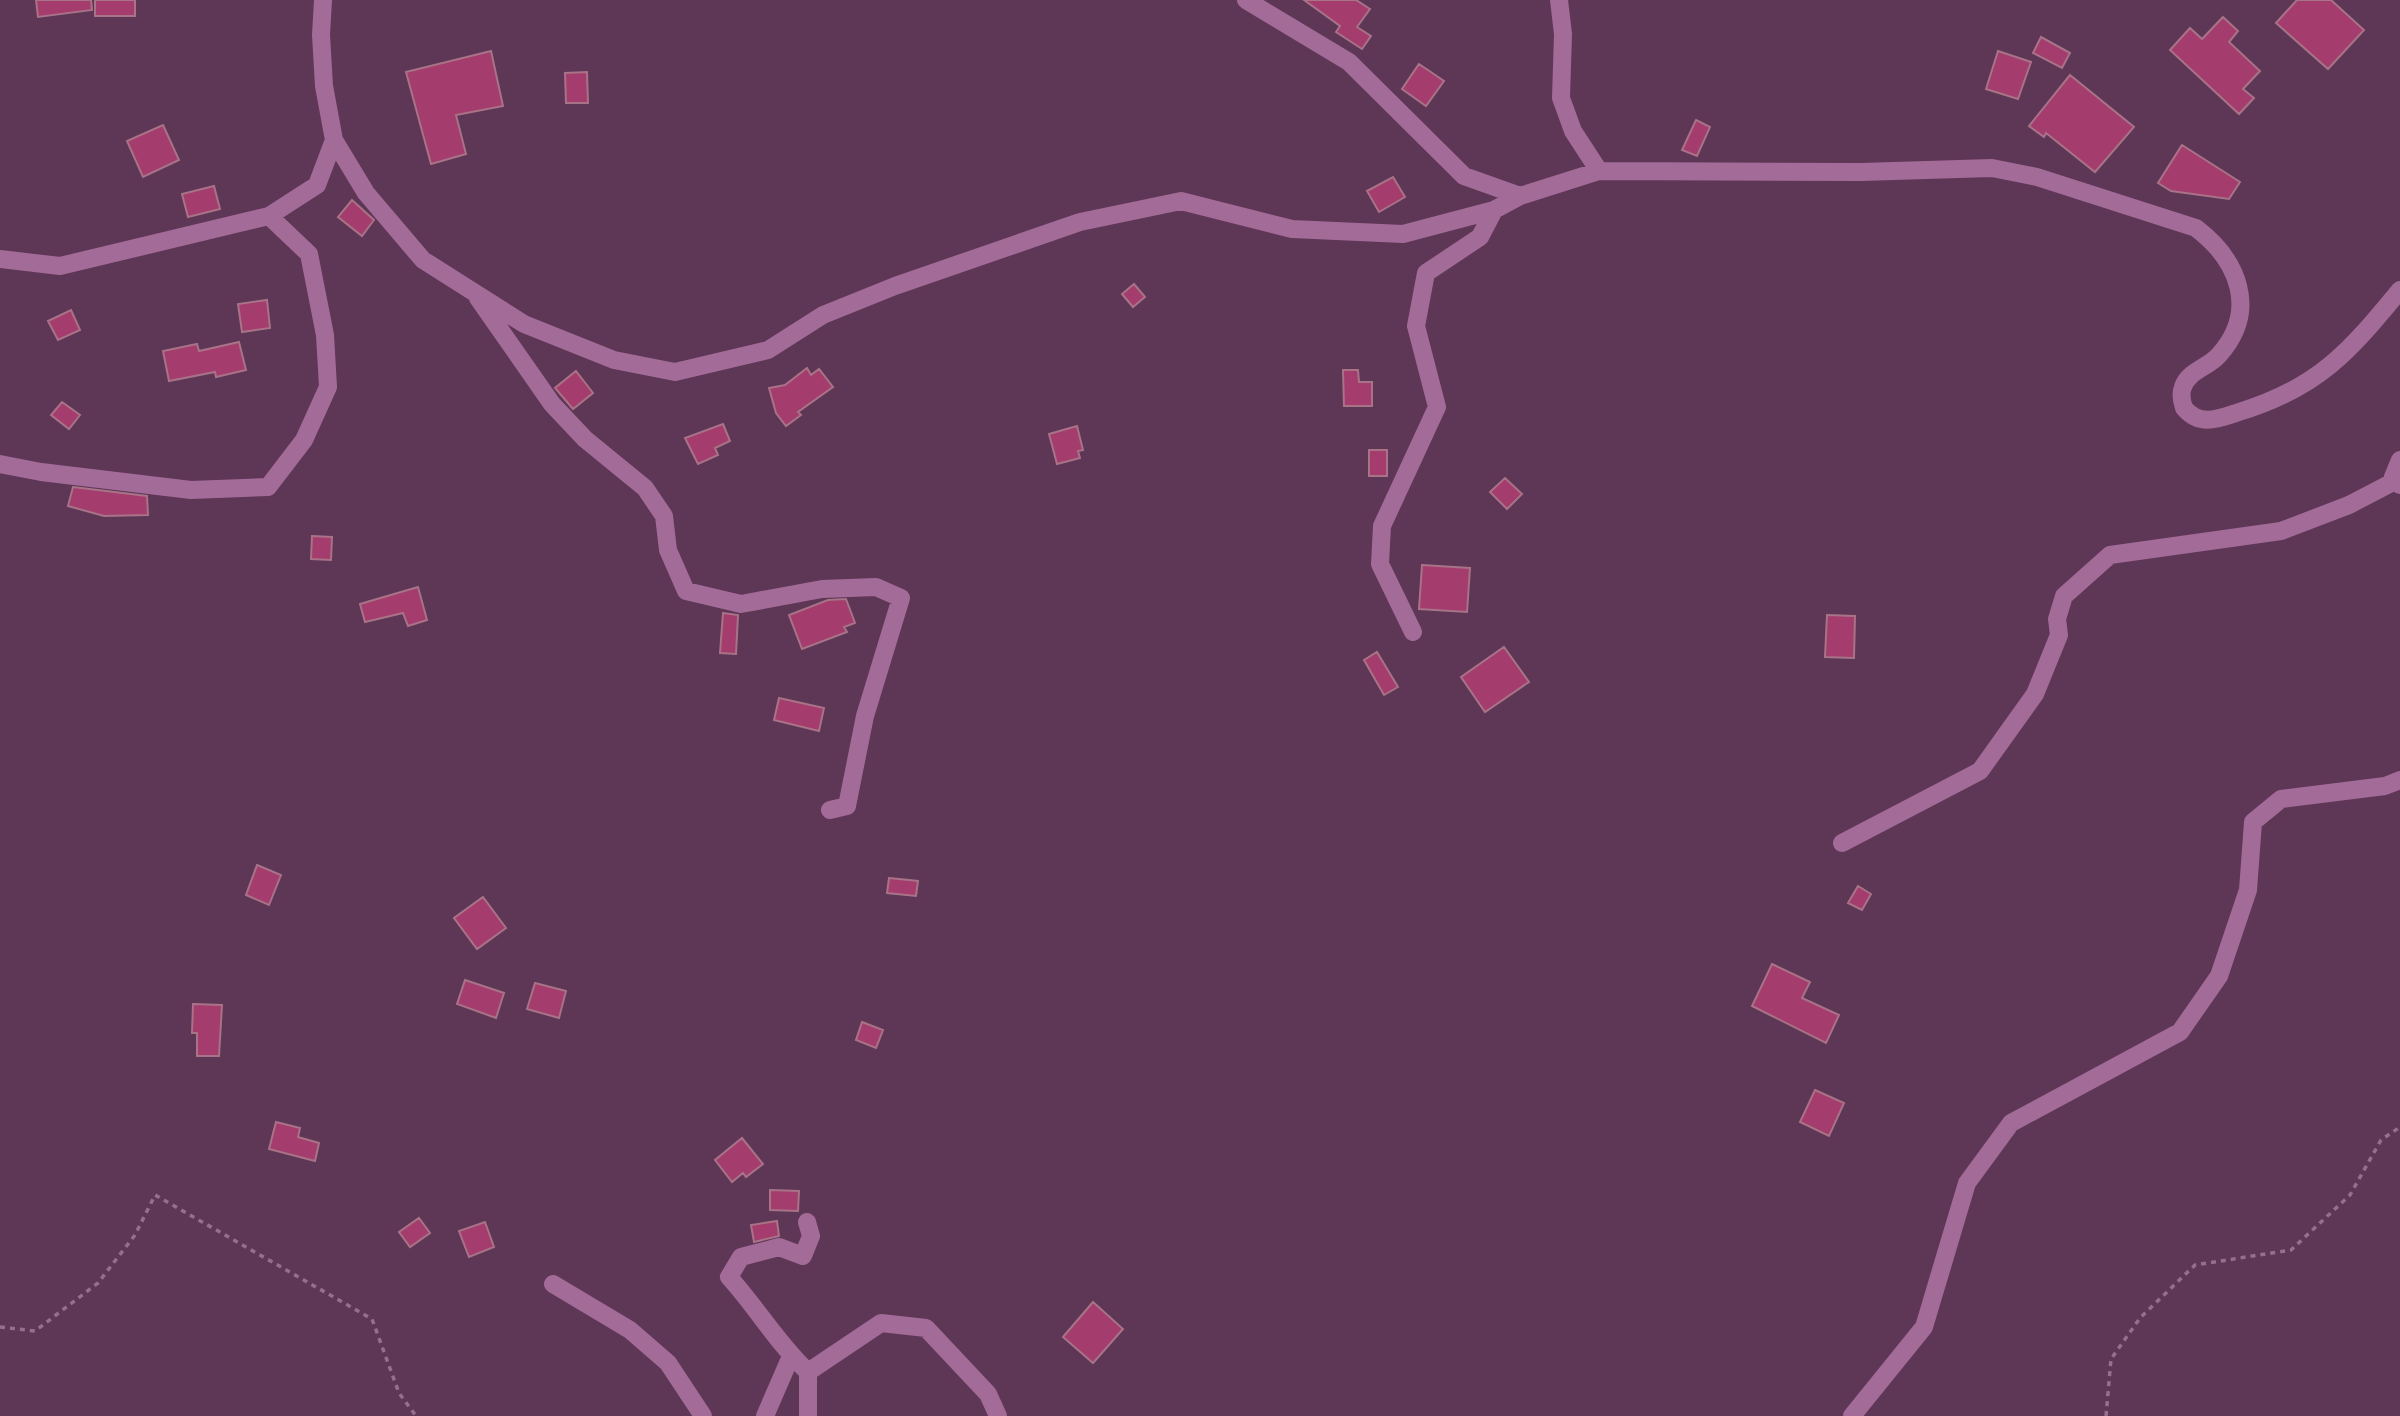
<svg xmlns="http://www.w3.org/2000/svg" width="2400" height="1416" font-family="'Work Sans',sans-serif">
	<rect width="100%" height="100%" fill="#5e3656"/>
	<!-- building -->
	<path fill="#a43c6d" stroke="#a87287" stroke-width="2" d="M 36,0 L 91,0 L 92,10 L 38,17 Z
		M 95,0 L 135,0 L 135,16 L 95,16 Z
		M 1304,0 L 1356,0 L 1370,9 L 1357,27 L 1371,36 L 1362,49 L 1336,32 L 1340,26 Z
		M 2297,0 L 2331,0 L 2364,30 L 2328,69 L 2276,23 Z
		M 2223,17 L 2238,31 L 2229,42 L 2260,71 L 2243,89 L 2254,98 L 2239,114 L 2170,50 L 2190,28 L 2202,39 Z
		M 2041,37 L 2070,53 L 2062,68 L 2033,53 Z
		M 491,51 L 503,106 L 456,115 L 466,154 L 431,164 L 406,72 Z
		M 1998,51 L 2031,62 L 2018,99 L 1986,89 Z
		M 1419,64 L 1444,81 L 1426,106 L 1402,89 Z
		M 587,72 L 588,103 L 566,103 L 565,73 Z
		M 2070,75 L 2134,127 L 2095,172 L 2046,133 L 2044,137 L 2029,126 Z
		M 1696,120 L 1710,127 L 1697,156 L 1682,150 Z
		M 163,125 L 179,160 L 143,177 L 127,141 Z
		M 2182,145 L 2240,182 L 2229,199 L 2171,191 L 2158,183 Z
		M 1393,177 L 1405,197 L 1379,212 L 1367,191 Z
		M 214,186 L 220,209 L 188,217 L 182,194 Z
		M 352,200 L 374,220 L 362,236 L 338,217 Z
		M 1134,284 L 1145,297 L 1133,307 L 1122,294 Z
		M 267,300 L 270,328 L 242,332 L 238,304 Z
		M 71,310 L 80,330 L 58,340 L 48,321 Z
		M 239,342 L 246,370 L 216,377 L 215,372 L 169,381 L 163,351 L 197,344 L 199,351 Z
		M 807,368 L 811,375 L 819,369 L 833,387 L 798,412 L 801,415 L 786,426 L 776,413 L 769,388 L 785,385 Z
		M 1343,370 L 1358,370 L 1359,382 L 1372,382 L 1372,406 L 1344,406 Z
		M 576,371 L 593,393 L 573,409 L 555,388 Z
		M 62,402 L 80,415 L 69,429 L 51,415 Z
		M 723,424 L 730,441 L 715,448 L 718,455 L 698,464 L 685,438 Z
		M 1077,426 L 1083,450 L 1078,451 L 1080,458 L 1057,464 L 1049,434 Z
		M 1369,450 L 1387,450 L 1387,476 L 1369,476 Z
		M 1505,478 L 1522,494 L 1507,509 L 1490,492 Z
		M 73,487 L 147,496 L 148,515 L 104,516 L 68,506 Z
		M 312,536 L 332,537 L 331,560 L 311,559 Z
		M 1422,565 L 1470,568 L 1467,612 L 1419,609 Z
		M 418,587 L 427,620 L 408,626 L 403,613 L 365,622 L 360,604 Z
		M 846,599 L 855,623 L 844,627 L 847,632 L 802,649 L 789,615 L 828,600 Z
		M 723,613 L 738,615 L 736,654 L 720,653 Z
		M 1827,615 L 1855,616 L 1854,658 L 1825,657 Z
		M 1504,647 L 1529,682 L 1485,712 L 1461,677 Z
		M 1377,652 L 1398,687 L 1384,695 L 1364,660 Z
		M 779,698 L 824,708 L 819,731 L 774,720 Z
		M 257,865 L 281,875 L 269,905 L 246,895 Z
		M 889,878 L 918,881 L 916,896 L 887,893 Z
		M 1858,886 L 1871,894 L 1862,910 L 1848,903 Z
		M 483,897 L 506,928 L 477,949 L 454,918 Z
		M 1772,964 L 1810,982 L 1802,998 L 1839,1015 L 1826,1043 L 1752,1006 Z
		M 465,980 L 504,993 L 496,1018 L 457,1004 Z
		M 535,983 L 566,991 L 559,1018 L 527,1009 Z
		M 193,1004 L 222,1005 L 219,1056 L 197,1056 L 197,1033 L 192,1033 Z
		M 862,1022 L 883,1030 L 876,1048 L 856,1040 Z
		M 1815,1090 L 1844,1103 L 1829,1136 L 1800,1122 Z
		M 276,1122 L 300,1128 L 298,1137 L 319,1143 L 315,1161 L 269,1149 Z
		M 742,1138 L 763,1164 L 746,1177 L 743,1173 L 732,1182 L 715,1160 Z
		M 770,1190 L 799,1191 L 798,1211 L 770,1210 Z
		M 419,1218 L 430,1233 L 410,1247 L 399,1232 Z
		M 777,1221 L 779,1236 L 754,1242 L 751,1225 Z
		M 485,1222 L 494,1247 L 469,1257 L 459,1231 Z
		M 1093,1302 L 1123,1329 L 1093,1363 L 1063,1337 Z"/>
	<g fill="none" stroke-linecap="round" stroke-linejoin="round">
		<!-- path -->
		<path stroke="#93718c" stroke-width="3.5" stroke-dasharray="5 5" stroke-linecap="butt" d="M 0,1327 L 35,1331 L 98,1283 L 135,1235 L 155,1195 L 372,1319 L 399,1393 L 416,1416
			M 2106,1416 L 2111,1359 L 2140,1318 L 2195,1265 L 2291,1250 L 2350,1195 L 2381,1140 L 2400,1127"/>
		<!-- minor -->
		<path stroke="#a36b98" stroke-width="18" d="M 323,0 L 321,35 L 324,86 L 334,140 L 366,193 L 423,260 L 524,324 L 614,360 L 675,372 L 768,350 L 823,315 L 895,286 L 1080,222 L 1181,201 L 1292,229 L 1403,234 L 1494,210 L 1520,196
			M 1246,0 L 1349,62 L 1464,176 L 1520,196 L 1599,171 L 1861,172 L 1992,168 L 2037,177 L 2196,228 C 2238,260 2259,310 2219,355 C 2209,367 2188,371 2183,387 C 2180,394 2182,402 2184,408 C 2200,427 2218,419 2239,412 C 2318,388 2349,352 2400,290
			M 1559,0 L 1563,34 L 1561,98 L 1573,131 L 1599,171
			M 0,259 L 60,266 L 269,216 L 317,185 L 334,140
			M 478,298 L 552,404 L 585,439 L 645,488 L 664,516 L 668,550 L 686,591 L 741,604 L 822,589 L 876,587 L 901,598 L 865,716 L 847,806 L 830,810
			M 2400,460 L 2393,477 L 2400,485
			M 0,464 L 41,472 L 191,490 L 268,487 L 304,440 L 328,387 L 325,335 L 309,254 L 269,216
			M 1413,632 L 1380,564 L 1382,526 L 1437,407 L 1416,326 L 1426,273 L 1480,237 L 1494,210
			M 1842,843 L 1980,771 L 2035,694 L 2059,635 L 2057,619 L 2064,596 L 2110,555 L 2281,531 L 2349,505 L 2395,481
			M 807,1222 L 811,1236 L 803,1256 L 779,1247 L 741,1257 L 729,1277 C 757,1308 778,1344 808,1372
			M 553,1284 L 630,1330 L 668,1363 L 703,1416
			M 765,1416 L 791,1356
			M 808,1416 L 808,1372 L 881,1323 L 926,1328 L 988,1394 L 998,1416
			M 1852,1416 L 1924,1327 L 1967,1183 L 2011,1123 L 2180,1032 L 2219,976 L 2248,890 L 2253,822 L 2281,799 L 2385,786 L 2400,780"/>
	</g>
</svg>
